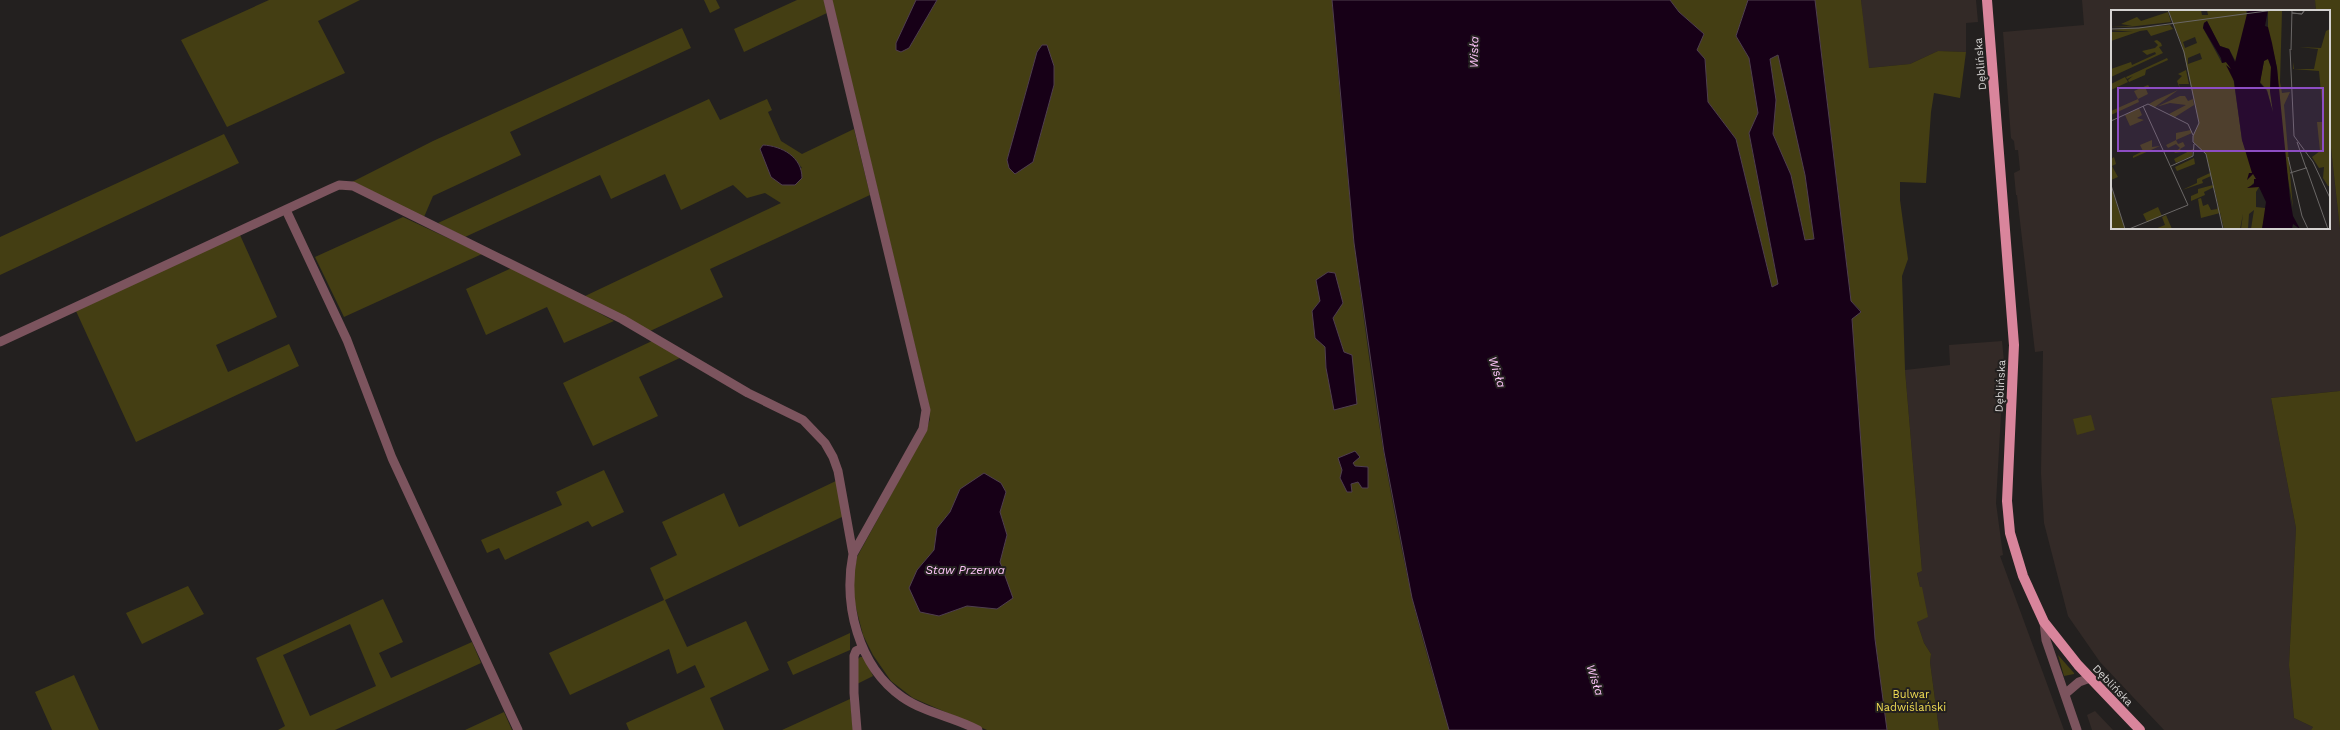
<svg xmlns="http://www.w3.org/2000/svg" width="2340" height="730" font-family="'Work Sans',sans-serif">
	<rect width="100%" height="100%" fill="#23201f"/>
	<!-- built -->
	<path fill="#332a27" d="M 1861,0 L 1976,0 L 1978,22 L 1966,23 L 1966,52 L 1938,51 L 1910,64 L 1868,68 Z
		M 2082,0 L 2315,0 L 2316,11 L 2112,11 L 2112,228 L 2329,228 L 2329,130 L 2340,229 L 2340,395 L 2339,391 L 2271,398 L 2296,528 L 2289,665 L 2294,718 L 2313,727 L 2311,730 L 2164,730 L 2100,662 L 2068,616 L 2044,523 L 2041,473 L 2043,351 L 2035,352 L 2017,195 L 2016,195 L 2014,173 L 2020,170 L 2018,150 L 2015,150 L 2014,141 L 2011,138 L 2003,32 L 2084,25 Z
		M 2002,341 L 2004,361 L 1996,503 L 2003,555 L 2000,556 L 2064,730 L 1939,730 L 1930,662 L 1931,654 L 1924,643 L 1917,622 L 1920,587 L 1917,572 L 1922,571 L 1905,370 L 1950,365 L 1949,345 Z
		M 2095,711 L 2113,730 L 2092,730 L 2087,715 Z"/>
	<!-- green -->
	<path fill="#443e13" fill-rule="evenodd" d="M 269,0 L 360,0 L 318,21 L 345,73 L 227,127 L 181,40 Z
		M 704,0 L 716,0 L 720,8 L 710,13 Z
		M 797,0 L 824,0 L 827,13 L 744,52 L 734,29 Z
		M 832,0 L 916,0 L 912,11 L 909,48 L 937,0 L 1332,0 C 1348,200 1368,401 1412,597 C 1422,642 1437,686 1449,730 L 987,730 L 913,698 L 891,681 L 873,655 L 863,635 L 854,600 L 853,579 L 857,557 L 926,431 L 930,419 L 929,405 ZM 1037,52 L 1054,66 L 1054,85 L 1033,162 L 1007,160 ZM 1320,301 L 1343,303 L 1333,318 L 1344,352 L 1326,368 L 1325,346 L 1312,311 ZM 1353,463 L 1355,466 L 1368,467 L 1358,482 L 1351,484 L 1340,478 L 1342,470 ZM 960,489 L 1006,492 L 1000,512 L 1007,535 L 1000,562 L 997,609 L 967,606 L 939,616 L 917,570 L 934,550 L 937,528 L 950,512 Z
		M 1670,0 L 1748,0 L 1736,36 L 1749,58 L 1758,113 L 1749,134 L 1778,284 L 1772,287 L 1736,139 L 1708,102 L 1705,59 L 1696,50 L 1704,34 L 1679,12 Z
		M 1815,0 L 1861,0 L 1869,68 L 1910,64 L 1938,51 L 1966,52 L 1960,98 L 1934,93 L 1931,112 L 1926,183 L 1900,182 L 1900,200 L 1908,259 L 1902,276 L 1905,370 L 1922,571 L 1917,573 L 1920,587 L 1922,587 L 1928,617 L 1917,622 L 1924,643 L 1931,654 L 1930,662 L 1939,730 L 1887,730 L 1875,639 L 1852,319 L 1861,311 L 1851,301 Z
		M 2315,0 L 2340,0 L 2340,229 L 2329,130 L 2329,11 L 2316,11 Z
		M 682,28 L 691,48 L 510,132 L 521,155 L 433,196 L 424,217 L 352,182 L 433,141 Z
		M 1779,55 L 1805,175 L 1814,239 L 1805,240 L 1791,175 L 1773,134 L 1776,100 L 1770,59 Z
		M 709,99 L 720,120 L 767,99 L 772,110 L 768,112 L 781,141 L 802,154 L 854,129 L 870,195 L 710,269 L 723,297 L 648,332 L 583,297 L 781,203 L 765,193 L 747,198 L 733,185 L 681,210 L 665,174 L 611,199 L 600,175 L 465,237 L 438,223 ZM 763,145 C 781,146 792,154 802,168 L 771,177 Z
		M 224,134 L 239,163 L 0,275 L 0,237 Z
		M 403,217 L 482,254 L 344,317 L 315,257 Z
		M 240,235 L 277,317 L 216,345 L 228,372 L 289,344 L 299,366 L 136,442 L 76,311 Z
		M 514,267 L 614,321 L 564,343 L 547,307 L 486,335 L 466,289 Z
		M 652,341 L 682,357 L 639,377 L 658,416 L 593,446 L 563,383 Z
		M 2340,391 L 2340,730 L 2311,730 L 2313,727 L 2294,718 L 2289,665 L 2296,528 L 2271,398 Z
		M 2091,415 L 2095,430 L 2077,435 L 2073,419 Z
		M 604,470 L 624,512 L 592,527 L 588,521 L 505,560 L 499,548 L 487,553 L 481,540 L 562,505 L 556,492 Z
		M 838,480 L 844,516 L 665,600 L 687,647 L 746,621 L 769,670 L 710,698 L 724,730 L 629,730 L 626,723 L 705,687 L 695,665 L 677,674 L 669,649 L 570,695 L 549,653 L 664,600 L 650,568 L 677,555 L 662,522 L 724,493 L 739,527 Z
		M 188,586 L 204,614 L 142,644 L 126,613 Z
		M 383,599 L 403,642 L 379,653 L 391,678 L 472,642 L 481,663 L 335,730 L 278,730 L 285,726 L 256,658 ZM 350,624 L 376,686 L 310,716 L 283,655 Z
		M 850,633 L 850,650 L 793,675 L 787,662 Z
		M 2058,655 L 2074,673 L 2074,674 L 2064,676 Z
		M 860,657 L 864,657 L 873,676 L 857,684 L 857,660 Z
		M 74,675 L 99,730 L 52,730 L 35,692 Z
		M 850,699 L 853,730 L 782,730 Z
		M 504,712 L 512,730 L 465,730 Z"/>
	<!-- water -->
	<path fill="#170017" stroke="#503f4f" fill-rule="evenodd" d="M 916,0 L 937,0 L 909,48 L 901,52 L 896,50 L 896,43 Z
		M 1332,0 L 1670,0 L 1679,12 L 1704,34 L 1697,50 L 1705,59 L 1708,102 L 1736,139 L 1772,287 L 1778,284 L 1749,133 L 1758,113 L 1749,58 L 1736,36 L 1748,0 L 1815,0 L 1851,301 L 1861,312 L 1852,319 L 1875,639 L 1887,730 L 1449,730 L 1412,598 L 1384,452 L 1354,243 ZM 1778,55 L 1805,175 L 1814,239 L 1805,240 L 1791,175 L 1773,134 L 1776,100 L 1770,59 Z
		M 1042,45 L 1047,45 L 1054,66 L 1054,85 L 1033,162 L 1015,174 L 1009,168 L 1007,160 L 1037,52 Z
		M 763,145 C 782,146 802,157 802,178 L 795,185 L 782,185 L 771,177 L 760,149 Z
		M 1328,272 L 1335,273 L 1343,303 L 1333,318 L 1344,352 L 1352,355 L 1357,404 L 1334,410 L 1326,368 L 1325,347 L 1315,338 L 1312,311 L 1320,301 L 1316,280 Z
		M 1355,451 L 1360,457 L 1353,463 L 1355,466 L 1368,467 L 1368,488 L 1362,488 L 1358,482 L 1351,484 L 1352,492 L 1347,492 L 1340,478 L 1342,470 L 1338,458 Z
		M 984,473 L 1001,483 L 1006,492 L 1000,512 L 1007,535 L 1000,562 L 1013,598 L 997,609 L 967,606 L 939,616 L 920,612 L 909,588 L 917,570 L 934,550 L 937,528 L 950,512 L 960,489 Z"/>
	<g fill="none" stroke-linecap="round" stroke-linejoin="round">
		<!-- minor -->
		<path stroke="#7c545e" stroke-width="9" d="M 828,0 L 926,410 L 923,429 L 853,554 C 843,604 858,666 902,697 C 925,713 954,717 978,730
			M 286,210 L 347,340 L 392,458 L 518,730
			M 0,342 L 330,189 L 339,185 L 353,186 L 622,319 L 748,393 L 803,420 L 825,443 L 833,457 L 838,471 L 853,554
			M 2044,622 L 2046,640 L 2077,730
			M 2065,694 L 2079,682 L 2090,678
			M 857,730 L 854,693 L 854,656 L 856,651 L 863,648"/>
		<!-- major -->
		<path stroke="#d9859c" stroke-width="10" d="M 1987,0 L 2014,345 L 2007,501 L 2010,533 L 2023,576 L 2044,622 L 2078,665 L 2140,730"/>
	</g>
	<g text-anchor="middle" stroke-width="4" stroke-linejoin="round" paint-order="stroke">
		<!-- street labels -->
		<g font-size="11" fill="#d4d2d1" stroke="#23201f">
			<text transform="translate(1980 64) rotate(-95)" y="4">Dęblińska</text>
			<text transform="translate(2000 386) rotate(-87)" y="4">Dęblińska</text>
			<text transform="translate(2113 685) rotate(46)" y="4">Dęblińska</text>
		</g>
		<!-- park labels -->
		<g font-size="11" fill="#f0dc52" stroke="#23201f">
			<text x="1911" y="698">Bulwar<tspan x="1911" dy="13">Nadwiślański</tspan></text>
		</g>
		<!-- water labels -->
		<g font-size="12" font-style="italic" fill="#fcc3f7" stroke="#23201f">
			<text transform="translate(1474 52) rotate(-89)" y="4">Wisła</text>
			<text transform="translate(1497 372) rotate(72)" y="4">Wisła</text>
			<text x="965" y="574">Staw Przerwa</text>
			<text transform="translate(1595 680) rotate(72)" y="4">Wisła</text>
		</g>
	</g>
	<!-- overview -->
	<g transform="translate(2111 10)">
		<rect width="219" height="219" fill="#23201f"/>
		<path d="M 57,0 L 90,0 L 91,5 L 97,5 L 96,0 L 135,0 L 136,6 L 125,52 L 118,39 L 109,36 L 96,11 L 93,13 L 92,18 L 111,53 L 115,52 L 121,59 L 131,130 L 146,169 L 140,176 L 148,177 L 145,182 L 145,197 L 154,198 L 155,201 L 151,219 L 140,219 L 143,200 L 138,204 L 137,219 L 130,219 L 132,204 L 129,219 L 113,219 L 95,144 L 83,133 L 82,126 L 88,113 L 71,35 ZM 84,27 L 86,33 L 74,38 L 72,32 ZM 89,43 L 91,49 L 77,54 L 77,48 ZM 157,0 L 180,0 L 171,1 L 169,72 L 171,83 L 179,82 L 173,95 L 182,198 L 171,133 L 166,58 L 157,20 ZM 57,2 L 60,12 L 17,17 L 0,17 L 21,16 L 10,14 L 26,7 L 30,11 ZM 59,15 L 62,19 L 40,26 L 36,20 L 29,21 L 0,31 L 0,22 L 22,22 L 0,20 ZM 219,19 L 219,176 L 217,176 L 212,168 L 213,157 L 208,158 L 201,147 L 209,141 L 206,112 L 212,112 L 213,114 L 208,61 L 182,59 L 182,52 L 183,59 L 203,59 L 207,39 L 188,37 L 210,38 L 215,21 ZM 46,30 L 50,33 L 51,36 L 48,37 L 52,43 L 0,67 L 0,59 L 20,52 L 21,55 L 45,44 L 44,42 L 36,45 L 31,41 L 44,38 L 47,35 L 43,31 ZM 56,48 L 57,50 L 35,60 L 34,65 L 18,72 L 17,70 L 22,66 L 16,69 L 15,67 ZM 157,48 L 160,57 L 159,81 L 162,103 L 156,80 L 149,72 L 153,51 ZM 75,60 L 78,74 L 68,74 L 69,79 L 66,71 L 71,66 L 67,64 ZM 14,67 L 17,72 L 0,80 L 0,74 ZM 37,75 L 39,78 L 35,79 L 37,84 L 27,89 L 23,81 ZM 67,80 L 44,97 L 38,94 L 45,90 ZM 69,86 L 74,86 L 77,91 L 82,89 L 83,95 L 64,107 L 58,104 L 75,95 L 59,93 L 45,97 ZM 27,89 L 28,92 L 0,105 L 0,101 ZM 28,98 L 31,105 L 26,108 L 33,110 L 19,116 L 14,105 ZM 80,120 L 81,123 L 65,130 L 67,134 L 72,132 L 74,136 L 69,139 L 71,142 L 63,143 L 69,138 L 65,134 L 57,138 L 55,135 L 65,130 L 65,123 ZM 41,130 L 41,137 L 49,136 L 22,148 L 22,146 L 32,141 L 29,135 ZM 82,139 L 81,146 L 65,153 L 63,149 ZM 3,147 L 5,154 L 1,156 L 7,167 L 0,170 L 0,149 ZM 83,148 L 84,154 L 66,161 L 64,157 ZM 99,163 L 100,166 L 91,170 L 92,173 L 71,180 L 86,173 L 86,169 ZM 102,175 L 103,177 L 93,182 L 94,185 L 80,191 L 80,186 L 87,183 L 87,179 ZM 0,177 L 14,219 L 0,219 ZM 90,188 L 92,196 L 97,194 L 100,200 L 106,199 L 107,195 L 109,203 L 90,208 L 87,189 ZM 47,197 L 51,206 L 36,212 L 32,204 ZM 55,205 L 61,219 L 44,219 L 54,215 L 51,207 Z" fill="#443e13" fill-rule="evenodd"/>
		<path d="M 137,0 L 157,0 L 154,16 L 157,17 L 161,33 L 166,58 L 179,189 L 182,206 L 189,219 L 182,214 L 181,219 L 151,219 L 155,192 L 148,177 L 136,178 L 143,174 L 143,169 L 145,169 L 142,164 L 136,170 L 138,163 L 141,163 L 131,130 L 123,71 L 115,55 L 120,59 L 115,52 L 111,53 L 110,48 L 92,18 L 93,13 L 96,11 L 109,36 L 118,39 L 124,52 ZM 157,49 L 160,57 L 159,81 L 162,102 L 156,81 L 149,73 L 153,51 Z" fill="#170017" fill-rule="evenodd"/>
		<path fill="none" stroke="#6a6766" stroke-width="1" d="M 57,0 L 73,42 L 88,113 L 82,126 L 82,132 L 95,144 L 112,219M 193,0 L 191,4 L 181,3 L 191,4 L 194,0M 0,19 L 28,18 L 163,0M 179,39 L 183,126 L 202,152 L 219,188M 180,40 L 181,0M 0,111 L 37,94 L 77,114 L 82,125M 177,147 L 191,206 L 197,219M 60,156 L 82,146 L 83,134M 195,157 L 217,219M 179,163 L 195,158 L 186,132M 0,175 L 14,219M 18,219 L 77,195 L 32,96"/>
		<path fill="#8d4dc3" fill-opacity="0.15" stroke="#8d4dc3" stroke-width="2" d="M 7,78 L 212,78 L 212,141 L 7,141 Z"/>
		<rect width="219" height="219" fill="none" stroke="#d4d2d1" stroke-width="2"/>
	</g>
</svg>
